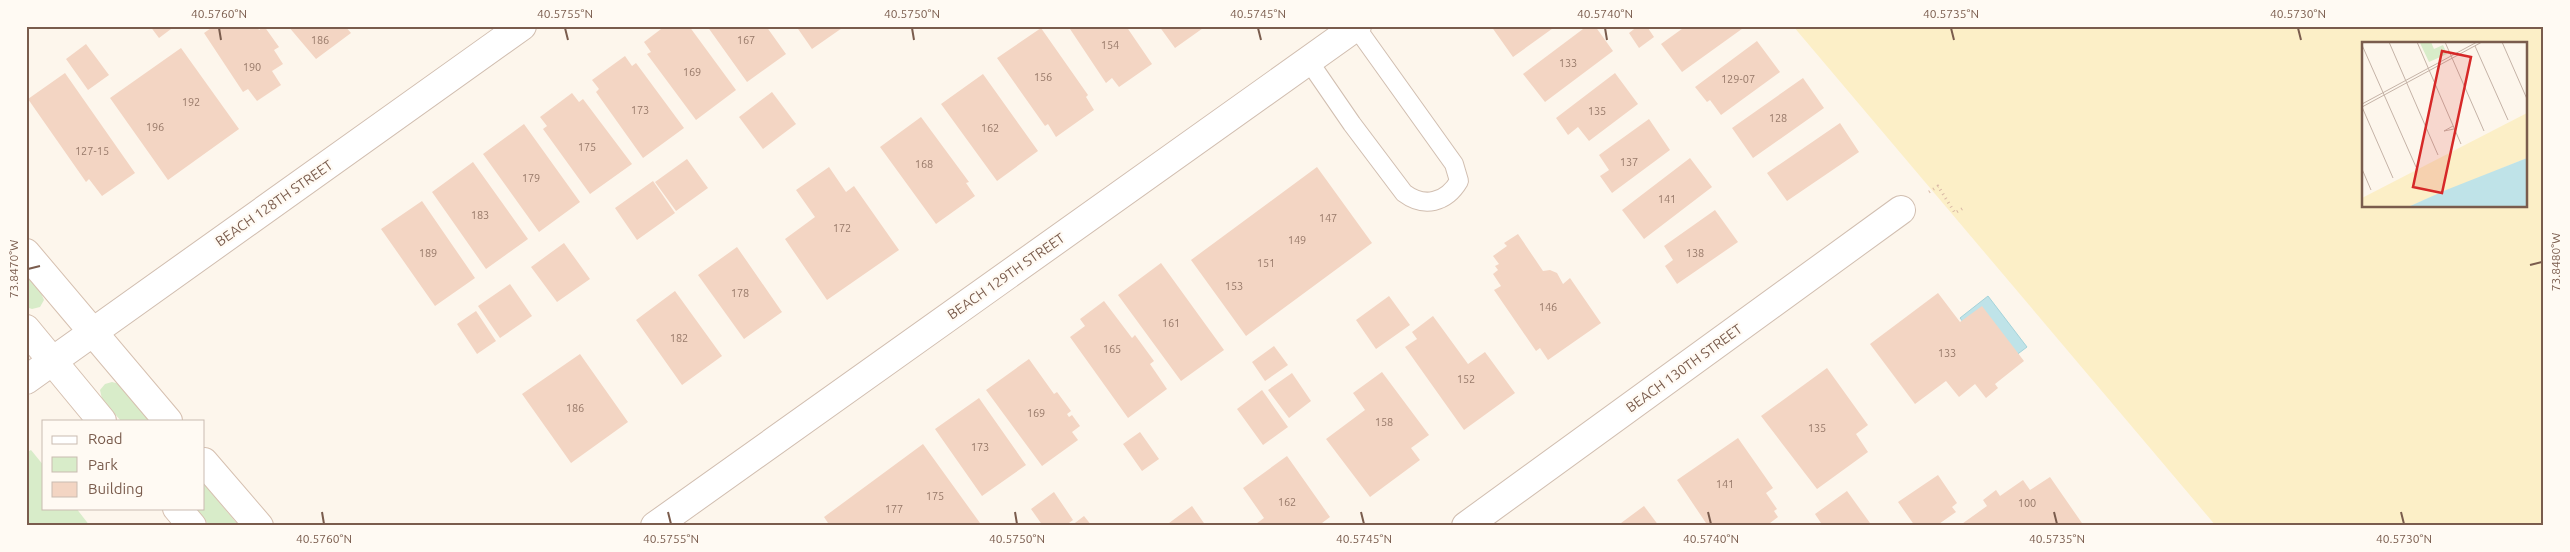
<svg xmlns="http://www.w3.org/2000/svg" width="2570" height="552" font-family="Ubuntu,sans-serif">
	<rect width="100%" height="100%" fill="#fdf6ec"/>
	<!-- green -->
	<path fill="#d8ecc9" d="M 26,275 L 41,293 L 44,300 L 40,307 L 32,309 L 26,307 Z
		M 112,382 L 120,384 L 151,421 L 121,421 L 102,399 L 100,390 L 105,384 Z
		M 31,450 L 44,466 L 44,508 L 76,508 L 90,526 L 26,526 L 26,453 Z
		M 204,484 L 239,526 L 210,526 L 195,508 L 204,508 Z"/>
	<!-- sand -->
	<path fill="#fcefc7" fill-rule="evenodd" d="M 1793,26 L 2544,26 L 2544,526 L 2216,526 ZM 2364,44 L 2526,44 L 2526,206 L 2364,206 Z"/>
	<!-- water -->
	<path fill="#bfe3e8" stroke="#a5d3da" d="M 1988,296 L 2027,347 L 1999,368 L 1960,318 Z"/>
	<!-- building -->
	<path fill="#f3d5c3" d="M 150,26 L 175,26 L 159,38 Z
		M 214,26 L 257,26 L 259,30 L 264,26 L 279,47 L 274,50 L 283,64 L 272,71 L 281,85 L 257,101 L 248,89 L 243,92 L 204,33 Z
		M 288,26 L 345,26 L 351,33 L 316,59 Z
		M 665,26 L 689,26 L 736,90 L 696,120 L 647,54 L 651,52 L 644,42 Z
		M 707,26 L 766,26 L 786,54 L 747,82 Z
		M 796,26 L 845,26 L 812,49 Z
		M 1068,26 L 1126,26 L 1152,64 L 1119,87 L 1112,78 L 1106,83 Z
		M 1159,26 L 1206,26 L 1175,48 Z
		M 1491,26 L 1556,26 L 1513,57 Z
		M 1587,26 L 1595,26 L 1613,51 L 1545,102 L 1523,74 Z
		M 1638,26 L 1650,26 L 1648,28 L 1654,37 L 1639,48 L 1629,33 Z
		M 1686,26 L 1746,26 L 1682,72 L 1661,44 Z
		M 1041,28 L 1088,95 L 1086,97 L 1094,110 L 1056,137 L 1048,124 L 1045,126 L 997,58 Z
		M 1757,41 L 1780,72 L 1721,115 L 1710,100 L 1707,102 L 1695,87 Z
		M 86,44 L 109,75 L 88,90 L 66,59 Z
		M 181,48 L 239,129 L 168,180 L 110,98 Z
		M 625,56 L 632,66 L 636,63 L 684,128 L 643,158 L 596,92 L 599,89 L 592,80 Z
		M 65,73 L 135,173 L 102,196 L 89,179 L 86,182 L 28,99 Z
		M 1615,73 L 1638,104 L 1589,141 L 1578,127 L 1568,135 L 1556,118 Z
		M 983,74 L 1038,151 L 997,181 L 941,104 Z
		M 1803,78 L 1824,108 L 1753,158 L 1732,128 Z
		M 772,92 L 796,124 L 763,149 L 739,117 Z
		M 572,93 L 579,102 L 583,99 L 632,164 L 590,194 L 543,129 L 547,126 L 540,117 Z
		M 921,117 L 969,182 L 966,183 L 975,196 L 936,224 L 880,147 Z
		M 1649,119 L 1670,150 L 1612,193 L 1600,176 L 1609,170 L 1599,155 Z
		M 1840,123 L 1859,152 L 1787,201 L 1767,173 Z
		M 524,124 L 580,202 L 539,232 L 483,154 Z
		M 1690,158 L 1712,187 L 1644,239 L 1622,210 Z
		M 687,159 L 708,188 L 676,211 L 655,182 Z
		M 473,162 L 528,239 L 486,269 L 432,192 Z
		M 829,167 L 846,192 L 854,186 L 899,250 L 827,300 L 785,239 L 815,217 L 796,190 Z
		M 1317,167 L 1372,243 L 1246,336 L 1191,260 Z
		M 653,181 L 675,213 L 637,240 L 615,208 Z
		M 422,201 L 475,278 L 435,306 L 381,229 Z
		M 1715,210 L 1738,242 L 1677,284 L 1665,266 L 1673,260 L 1664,246 Z
		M 1518,234 L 1543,271 L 1550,270 L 1557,273 L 1563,284 L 1570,278 L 1601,323 L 1548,360 L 1540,348 L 1536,351 L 1494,290 L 1501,286 L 1493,274 L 1498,270 L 1495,266 L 1499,264 L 1493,256 L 1507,246 L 1504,243 Z
		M 564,243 L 590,279 L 557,302 L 531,267 Z
		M 737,247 L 782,312 L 744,339 L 698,275 Z
		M 1161,263 L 1224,350 L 1181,381 L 1118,295 Z
		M 510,284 L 532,316 L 500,338 L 478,306 Z
		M 675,291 L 722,356 L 682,385 L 636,320 Z
		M 1938,293 L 1960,322 L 1982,306 L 2024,361 L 1995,384 L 1998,388 L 1986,398 L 1975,384 L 1959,397 L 1946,381 L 1915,404 L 1870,344 Z
		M 1389,296 L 1410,325 L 1376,349 L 1356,320 Z
		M 1104,301 L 1132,338 L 1135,335 L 1154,361 L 1150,364 L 1167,389 L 1128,418 L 1070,337 L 1085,326 L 1080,319 Z
		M 476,311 L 496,341 L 477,354 L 457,324 Z
		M 1433,316 L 1468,364 L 1485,352 L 1515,393 L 1464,430 L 1405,347 L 1417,339 L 1412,332 Z
		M 1274,346 L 1288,365 L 1265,381 L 1252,362 Z
		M 580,354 L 628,422 L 571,463 L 522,394 Z
		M 1029,359 L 1054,394 L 1057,392 L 1071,411 L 1067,414 L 1069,417 L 1072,415 L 1080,426 L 1072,432 L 1078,440 L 1042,466 L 986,390 Z
		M 1827,368 L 1868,425 L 1856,434 L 1868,452 L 1817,489 L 1761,416 Z
		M 1382,372 L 1429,435 L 1411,448 L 1420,460 L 1370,497 L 1326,439 L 1365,410 L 1353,393 Z
		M 1292,373 L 1311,401 L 1289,418 L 1268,390 Z
		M 1262,390 L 1288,427 L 1263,445 L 1237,409 Z
		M 979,398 L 1026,465 L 982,496 L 935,429 Z
		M 1140,432 L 1159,459 L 1142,471 L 1123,444 Z
		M 1738,438 L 1773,488 L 1766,493 L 1777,509 L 1774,511 L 1778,517 L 1766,526 L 1708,526 L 1677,480 Z
		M 923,444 L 980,523 L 976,526 L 830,526 L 824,517 Z
		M 1287,456 L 1330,517 L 1318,526 L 1253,526 L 1264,518 L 1243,488 Z
		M 1938,475 L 1957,503 L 1952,507 L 1956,512 L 1936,526 L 1915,526 L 1898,502 Z
		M 2050,477 L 2084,526 L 1959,526 L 1987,506 L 1983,500 L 1996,490 L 2000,496 L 2023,480 L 2030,490 Z
		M 1847,491 L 1870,523 L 1866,526 L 1823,526 L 1815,514 Z
		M 1054,492 L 1073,520 L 1065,526 L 1043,526 L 1031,509 Z
		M 1192,506 L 1206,526 L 1165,526 Z
		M 1644,506 L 1659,526 L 1617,526 Z
		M 1084,516 L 1092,526 L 1071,526 Z"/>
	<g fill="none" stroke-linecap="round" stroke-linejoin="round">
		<defs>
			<path id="lane" d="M 1308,60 L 1352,124 L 1404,193 C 1424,208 1446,203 1459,181 L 1454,164 L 1356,27"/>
			<path id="street" d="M 26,380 L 522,26
				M 655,526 L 1357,26
				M 1466,526 L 1901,210"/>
			<path id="secondary" d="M 26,253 L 168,421
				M 26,329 L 102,421
				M 204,462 L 259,526
				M 177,508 L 192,526"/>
		</defs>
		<!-- lane casing -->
		<use href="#lane" stroke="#d1beb0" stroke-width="20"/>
		<!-- street casing -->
		<use href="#street" stroke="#d1beb0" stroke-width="30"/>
		<!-- secondary casing -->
		<use href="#secondary" stroke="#d6c0b0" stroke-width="30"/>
		<!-- path -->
		<path stroke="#d9b8a5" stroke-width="3" stroke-dasharray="1 4" stroke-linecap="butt" d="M 1929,192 L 1938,186 L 1955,213 L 1965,207"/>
		<!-- lane -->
		<use href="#lane" stroke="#fff" stroke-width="18"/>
		<!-- street -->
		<use href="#street" stroke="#fff" stroke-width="28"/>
		<!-- secondary -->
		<use href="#secondary" stroke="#fff" stroke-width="28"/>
	</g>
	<!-- ticks -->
	<path fill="none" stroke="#7a5c4d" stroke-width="2" d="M 219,28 L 221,40M 565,28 L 568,40M 912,28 L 914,40M 1258,28 L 1261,40M 1605,28 L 1607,40M 1951,28 L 1954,40M 2298,28 L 2301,40M 2530,265 L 2542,262M 28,269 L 40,266M 322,512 L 324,524M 668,512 L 671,524M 1015,512 L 1017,524M 1361,512 L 1364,524M 1708,512 L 1711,524M 2054,512 L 2057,524M 2401,512 L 2404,524"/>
	<g text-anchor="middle" stroke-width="4.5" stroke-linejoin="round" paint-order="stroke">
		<!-- number labels -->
		<g font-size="11" fill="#987a6a">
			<text x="320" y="44">186</text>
			<text x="746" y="44">167</text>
			<text x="1110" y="49">154</text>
			<text x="1568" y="67">133</text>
			<text x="252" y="71">190</text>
			<text x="692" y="76">169</text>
			<text x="1043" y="81">156</text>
			<text x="1738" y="83">129-07</text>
			<text x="191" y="106">192</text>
			<text x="640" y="114">173</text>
			<text x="1597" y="115">135</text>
			<text x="1778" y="122">128</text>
			<text x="155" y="131">196</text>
			<text x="990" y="132">162</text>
			<text x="587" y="151">175</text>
			<text x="92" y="155">127-15</text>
			<text x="1629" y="166">137</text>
			<text x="924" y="168">168</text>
			<text x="531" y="182">179</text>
			<text x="1667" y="203">141</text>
			<text x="480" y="219">183</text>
			<text x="1328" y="222">147</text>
			<text x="842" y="232">172</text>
			<text x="1297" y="244">149</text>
			<text x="428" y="257">189</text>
			<text x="1695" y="257">138</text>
			<text x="1266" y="267">151</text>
			<text x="1234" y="290">153</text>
			<text x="740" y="297">178</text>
			<text x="1548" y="311">146</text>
			<text x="1171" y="327">161</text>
			<text x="679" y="342">182</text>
			<text x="1112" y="353">165</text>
			<text x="1947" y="357">133</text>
			<text x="1466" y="383">152</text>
			<text x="575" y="412">186</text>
			<text x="1036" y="417">169</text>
			<text x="1384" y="426">158</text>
			<text x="1817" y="432">135</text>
			<text x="980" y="451">173</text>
			<text x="1725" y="488">141</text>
			<text x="935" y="500">175</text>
			<text x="1287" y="506">162</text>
			<text x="2027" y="507">100</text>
			<text x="894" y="513">177</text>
		</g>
		<!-- street labels -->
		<g font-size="14" fill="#7a5c4d" stroke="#fffaf3">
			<text transform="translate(274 203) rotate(-35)" y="5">BEACH 128TH STREET</text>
			<text transform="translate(1006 276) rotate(-35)" y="5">BEACH 129TH STREET</text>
			<text transform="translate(1684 368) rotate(-36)" y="5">BEACH 130TH STREET</text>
		</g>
	</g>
	<!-- overview -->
	<g transform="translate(2362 42)">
		<rect width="165" height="165" fill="#fdf6ec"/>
		<path d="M 69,0 L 72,7 L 81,3 L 85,12 L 67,20 L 58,1 Z" fill="#d8ecc9"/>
		<path d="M 165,71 L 165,116 L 46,165 L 0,165 L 0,156 Z" fill="#fcefc7"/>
		<path d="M 165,116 L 165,165 L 46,165 L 84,148 Z" fill="#bfe3e8"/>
		<path fill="none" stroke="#c5b3a7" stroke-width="1" d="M 27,0 L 76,113M 55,0 L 99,102M 83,0 L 122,89M 140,0 L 165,57M 0,3 L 54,125M 113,4 L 146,78M 0,62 L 115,0M 91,84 L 82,89 L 92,87M 0,127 L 9,148M 31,136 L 0,65 L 120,0"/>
		<path fill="#d62828" fill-opacity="0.15" stroke="#d62828" stroke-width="2.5" d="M 80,9 L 109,15 L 80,151 L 51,145 Z"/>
		<rect width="165" height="165" fill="none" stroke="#7a5c4d" stroke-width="2.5"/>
	</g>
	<!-- border -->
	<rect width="2570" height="552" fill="none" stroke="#fffaf3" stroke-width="55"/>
	<!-- legend -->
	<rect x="42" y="420" width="162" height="90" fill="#fffaf3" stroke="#cabbb1"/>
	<rect x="52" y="436" width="25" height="8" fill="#ffffff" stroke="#cabbb1"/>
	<text x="88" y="444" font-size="15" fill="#7a5c4d">Road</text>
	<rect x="52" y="457" width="25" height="15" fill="#d8ecc9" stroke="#cabbb1"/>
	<text x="88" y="470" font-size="15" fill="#7a5c4d">Park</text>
	<rect x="52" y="482" width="25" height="15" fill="#f3d5c3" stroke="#cabbb1"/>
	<text x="88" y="494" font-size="15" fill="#7a5c4d">Building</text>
	<rect x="28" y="28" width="2514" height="496" fill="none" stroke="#7a5c4d" stroke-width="2"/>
	<g font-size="12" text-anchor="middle" fill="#7a5c4d">
		<text x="219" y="18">40.5760°N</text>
		<text x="565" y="18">40.5755°N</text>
		<text x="912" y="18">40.5750°N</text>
		<text x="1258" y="18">40.5745°N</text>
		<text x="1605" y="18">40.5740°N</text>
		<text x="1951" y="18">40.5735°N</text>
		<text x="2298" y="18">40.5730°N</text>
		<text transform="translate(2556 262) rotate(-90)" y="4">73.8480°W</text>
		<text transform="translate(14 269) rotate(-90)" y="4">73.8470°W</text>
		<text x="324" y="543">40.5760°N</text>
		<text x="671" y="543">40.5755°N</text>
		<text x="1017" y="543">40.5750°N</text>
		<text x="1364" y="543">40.5745°N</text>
		<text x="1711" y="543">40.5740°N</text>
		<text x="2057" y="543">40.5735°N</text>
		<text x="2404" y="543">40.5730°N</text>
	</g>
</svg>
